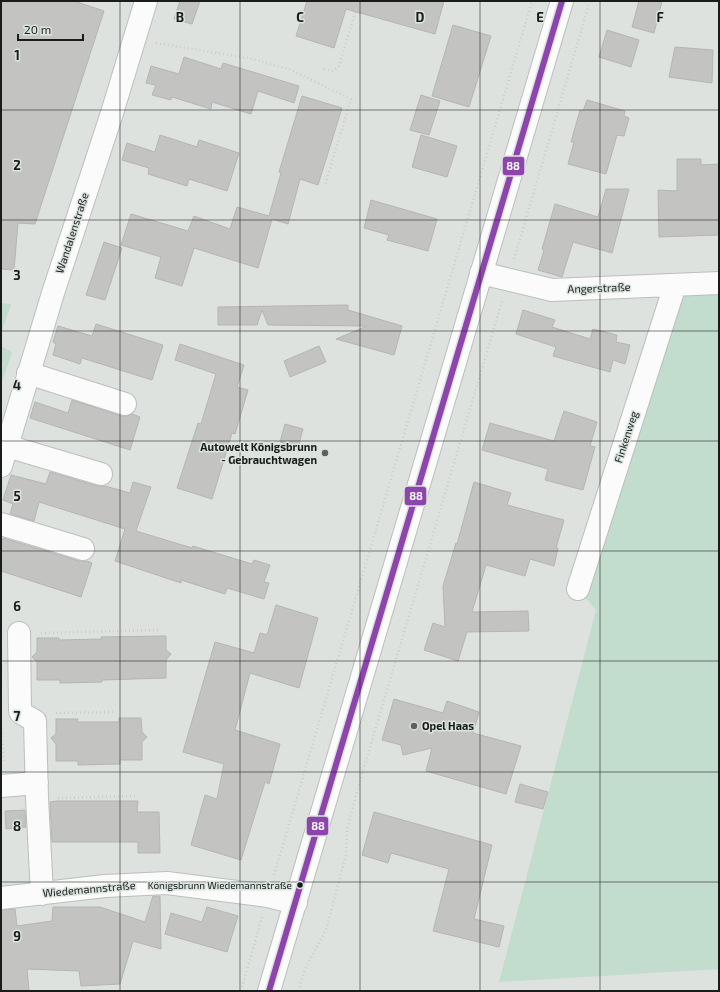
<svg xmlns="http://www.w3.org/2000/svg" width="720" height="992" font-family="'Exo 2',sans-serif">
	<rect width="100%" height="100%" fill="#dde2df"/>
	<!-- green -->
	<path fill="#c2dccd" d="M 678,287 L 719,288 L 719,969 L 499,982 L 596,610 L 578,589 Z
		M 1,303 L 11,304 L 1,334 Z
		M 1,346 L 12,352 L 1,385 Z"/>
	<!-- building -->
	<path fill="#c3c3c2" stroke="#b4b5b4" d="M 1,1 L 74,1 L 104,11 L 35,224 L 18,223 L 14,270 L 1,269 Z
		M 180,1 L 200,1 L 192,24 L 174,19 Z
		M 307,1 L 444,1 L 435,34 L 346,9 L 334,48 L 296,36 Z
		M 639,1 L 662,1 L 654,33 L 632,27 Z
		M 453,25 L 491,36 L 469,107 L 432,96 Z
		M 607,30 L 639,40 L 631,67 L 599,57 Z
		M 675,47 L 713,50 L 712,83 L 669,77 Z
		M 184,57 L 221,69 L 223,63 L 299,86 L 294,103 L 258,91 L 251,114 L 212,102 L 211,109 L 172,97 L 171,100 L 152,95 L 156,85 L 146,83 L 151,66 L 179,74 Z
		M 421,95 L 440,101 L 429,135 L 410,130 Z
		M 302,96 L 342,108 L 318,185 L 300,179 L 288,224 L 272,219 L 258,268 L 194,248 L 182,286 L 155,278 L 161,257 L 121,245 L 131,214 L 188,231 L 194,216 L 230,229 L 237,207 L 269,216 L 281,173 L 279,172 Z
		M 587,100 L 625,111 L 624,116 L 629,118 L 624,136 L 617,135 L 606,174 L 568,164 L 574,142 L 571,142 L 580,110 L 583,111 Z
		M 160,135 L 197,147 L 199,140 L 239,153 L 227,191 L 189,179 L 187,186 L 148,174 L 149,168 L 122,160 L 127,143 L 155,152 Z
		M 421,135 L 457,146 L 447,177 L 412,167 Z
		M 677,159 L 701,159 L 701,165 L 719,164 L 719,235 L 659,237 L 658,190 L 677,191 Z
		M 606,189 L 629,189 L 612,253 L 573,242 L 562,277 L 538,270 L 544,250 L 542,249 L 555,204 L 598,217 Z
		M 371,200 L 437,219 L 428,251 L 387,240 L 389,235 L 364,228 Z
		M 104,242 L 122,248 L 105,300 L 86,295 Z
		M 348,305 L 348,310 L 402,326 L 394,355 L 336,339 L 367,326 L 268,325 L 262,310 L 257,325 L 218,325 L 218,307 Z
		M 523,310 L 555,320 L 552,327 L 590,339 L 593,329 L 617,335 L 616,342 L 630,345 L 625,364 L 613,360 L 610,372 L 553,356 L 556,347 L 516,334 Z
		M 96,324 L 163,345 L 152,380 L 82,358 L 80,364 L 53,355 L 56,344 L 53,342 L 58,326 L 92,336 Z
		M 180,344 L 244,365 L 237,387 L 248,390 L 235,434 L 232,433 L 212,499 L 177,488 L 198,423 L 201,424 L 216,374 L 175,360 Z
		M 319,346 L 326,362 L 290,377 L 284,361 Z
		M 72,400 L 121,416 L 127,416 L 132,414 L 140,417 L 130,450 L 30,418 L 35,402 L 68,413 Z
		M 564,411 L 597,422 L 590,446 L 595,447 L 583,490 L 545,480 L 548,469 L 482,450 L 490,423 L 554,441 Z
		M 285,424 L 303,429 L 298,448 L 280,442 Z
		M 50,472 L 97,486 L 105,486 L 130,493 L 133,482 L 151,487 L 136,531 L 192,548 L 193,546 L 252,564 L 254,560 L 270,565 L 264,582 L 269,583 L 264,599 L 227,588 L 225,594 L 181,580 L 181,583 L 115,561 L 125,529 L 39,502 L 34,521 L 10,514 L 13,504 L 3,500 L 11,475 L 46,484 Z
		M 474,482 L 511,493 L 507,505 L 564,520 L 556,548 L 558,548 L 554,566 L 530,559 L 525,576 L 486,565 L 472,612 L 528,611 L 529,631 L 467,632 L 458,661 L 424,650 L 433,623 L 445,627 L 443,586 L 456,543 L 457,544 Z
		M 3,538 L 79,561 L 87,561 L 92,563 L 81,597 L 1,571 L 1,542 Z
		M 276,605 L 318,618 L 299,688 L 250,673 L 235,730 L 280,744 L 269,784 L 265,782 L 241,860 L 191,845 L 205,795 L 217,799 L 224,764 L 183,752 L 215,642 L 254,653 L 260,633 L 267,635 Z
		M 166,636 L 166,650 L 171,654 L 166,660 L 166,678 L 102,680 L 102,682 L 60,683 L 60,680 L 37,680 L 37,662 L 32,657 L 37,652 L 37,638 L 59,638 L 59,640 L 102,639 L 101,637 Z
		M 394,699 L 443,713 L 447,701 L 479,712 L 473,733 L 521,746 L 506,794 L 426,771 L 432,748 L 403,755 L 401,745 L 382,740 Z
		M 119,718 L 141,718 L 142,732 L 147,737 L 142,742 L 142,760 L 120,760 L 120,764 L 78,765 L 78,761 L 56,761 L 56,744 L 51,738 L 56,734 L 56,719 L 78,719 L 77,722 L 119,722 Z
		M 520,784 L 548,792 L 543,809 L 515,802 Z
		M 56,801 L 138,801 L 137,812 L 159,812 L 160,853 L 138,853 L 138,842 L 52,842 L 50,802 Z
		M 25,810 L 26,827 L 6,829 L 5,811 Z
		M 374,812 L 492,845 L 474,919 L 504,926 L 499,947 L 433,931 L 449,869 L 391,853 L 388,863 L 362,855 Z
		M 153,896 L 160,896 L 161,949 L 133,941 L 120,984 L 81,986 L 79,971 L 27,969 L 29,991 L 1,991 L 1,910 L 15,909 L 17,926 L 52,921 L 53,907 L 100,907 L 145,922 Z
		M 207,907 L 238,916 L 227,952 L 165,934 L 171,913 L 202,922 Z"/>
	<g fill="none" stroke-linecap="round" stroke-linejoin="round">
		<defs>
			<path id="minor" d="M 481,273 L 552,290 L 719,283
				M 28,373 L 125,404
				M 7,446 L 101,474
				M 1,466 L 53,293 L 112,113 L 146,1
				M 1,524 L 83,549
				M 578,589 L 675,285
				M 19,633 L 20,711 L 21,713 L 35,721 L 37,798 L 42,894
				M 1,786 L 37,783
				M 1,898 L 105,886 L 167,883 L 268,896 L 296,903"/>
			<path id="major" d="M 269,991 L 562,1"/>
		</defs>
		<!-- minor casing -->
		<use href="#minor" stroke="#bbbfbd" stroke-width="24"/>
		<!-- major casing -->
		<use href="#major" stroke="#bbbfbd" stroke-width="24"/>
		<!-- path -->
		<path stroke="#cbcdcb" stroke-width="2.5" stroke-dasharray="1 3" stroke-linecap="butt" d="M 156,43 L 248,58 L 289,69 L 351,99 L 325,185
			M 324,69 L 333,71 L 339,66 L 357,6
			M 514,259 L 590,1
			M 41,633 L 159,630
			M 56,713 L 114,712
			M 1,724 L 4,763
			M 58,798 L 136,796
			M 274,875 L 532,1
			M 241,991 L 262,917
			M 298,991 L 305,969 L 326,930 L 346,855 L 347,829 L 358,788 L 502,301"/>
		<!-- minor -->
		<use href="#minor" stroke="#fafbfa" stroke-width="22"/>
		<!-- major -->
		<use href="#major" stroke="#fafbfa" stroke-width="22"/>
		<defs>
			<path id="bus-1" d="M 269,991 L 562,1"/>
		</defs>
		<!-- bus-1 casing -->
		<use href="#bus-1" stroke="#dbe4de" stroke-width="9"/>
		<!-- bus-1 -->
		<use href="#bus-1" stroke="#8e44ad" stroke-width="6"/>
	</g>
	<!-- grid -->
	<path fill="none" stroke="#191c1a" stroke-width="1" stroke-opacity="0.55" d="M 120,1 L 120,991M 240,1 L 240,991M 360,1 L 360,991M 480,1 L 480,991M 600,1 L 600,991M 1,110 L 719,110M 1,220 L 719,220M 1,331 L 719,331M 1,441 L 719,441M 1,551 L 719,551M 1,661 L 719,661M 1,772 L 719,772M 1,882 L 719,882"/>
	<!-- markers -->
	<g fill="#5e615f" stroke="#dbe4de" stroke-width="1.5">
		<circle cx="325" cy="453" r="4"/>
		<circle cx="414" cy="726" r="4"/>
	</g>
	<circle fill="#191c1a" stroke="#dbe4de" stroke-width="1.5" cx="300" cy="885" r="3.5"/>
	<g text-anchor="middle" stroke-width="3" stroke-linejoin="round" paint-order="stroke">
		<!-- bus labels -->
		<g font-size="10" fill="#191c1a" stroke="#dbe4de" text-anchor="end">
			<text x="292" y="889">Königsbrunn Wiedemannstraße</text>
		</g>
		<!-- street labels -->
		<g font-size="11" fill="#191c1a" stroke="#dbe4de">
			<text transform="translate(72 233) rotate(-72)" y="4">Wandalenstraße</text>
			<text transform="translate(599 288) rotate(-2)" y="4">Angerstraße</text>
			<text transform="translate(626 437) rotate(-72)" y="4">Finkenweg</text>
			<text transform="translate(89 889) rotate(-5)" y="4">Wiedemannstraße</text>
		</g>
		<!-- poi labels -->
		<g font-size="11" font-weight="bold" fill="#191c1a" stroke="#dbe4de" text-anchor="end">
			<text x="317" y="451">Autowelt Königsbrunn<tspan x="317" dy="13">- Gebrauchtwagen</tspan></text>
			<text x="422" y="730" text-anchor="start">Opel Haas</text>
		</g>
	</g>
	<g font-size="13" text-anchor="middle" font-weight="bold" fill="#191c1a" stroke="#dbe4de" stroke-width="3" stroke-linejoin="round" paint-order="stroke">
		<text x="180" y="22">B</text>
		<text x="300" y="22">C</text>
		<text x="420" y="22">D</text>
		<text x="540" y="22">E</text>
		<text x="660" y="22">F</text>
		<text x="17" y="60">1</text>
		<text x="17" y="170">2</text>
		<text x="17" y="280">3</text>
		<text x="17" y="390">4</text>
		<text x="17" y="501">5</text>
		<text x="17" y="611">6</text>
		<text x="17" y="721">7</text>
		<text x="17" y="831">8</text>
		<text x="17" y="941">9</text>
	</g>
	<g stroke="#dbe4de" stroke-width="1.5">
		<rect x="502" y="156" width="23" height="20" rx="4" fill="#8e44ad"/>
		<rect x="404" y="486" width="23" height="20" rx="4" fill="#8e44ad"/>
		<rect x="306" y="816" width="23" height="20" rx="4" fill="#8e44ad"/>
	</g>
	<g font-size="11" text-anchor="middle" font-weight="bold" fill="#fff">
		<text x="513" y="170">88</text>
		<text x="416" y="500">88</text>
		<text x="318" y="830">88</text>
	</g>
	<!-- border -->
	<rect width="720" height="992" fill="none" stroke="#191c1a" stroke-width="4"/>
	<!-- scale -->
	<path d="M18 34v6h65v-6" fill="none" stroke="#191c1a" stroke-width="2"/>
	<text x="24" y="34" font-size="12" fill="#191c1a" stroke="#dbe4de" stroke-width="3" paint-order="stroke">20 m</text>
</svg>
